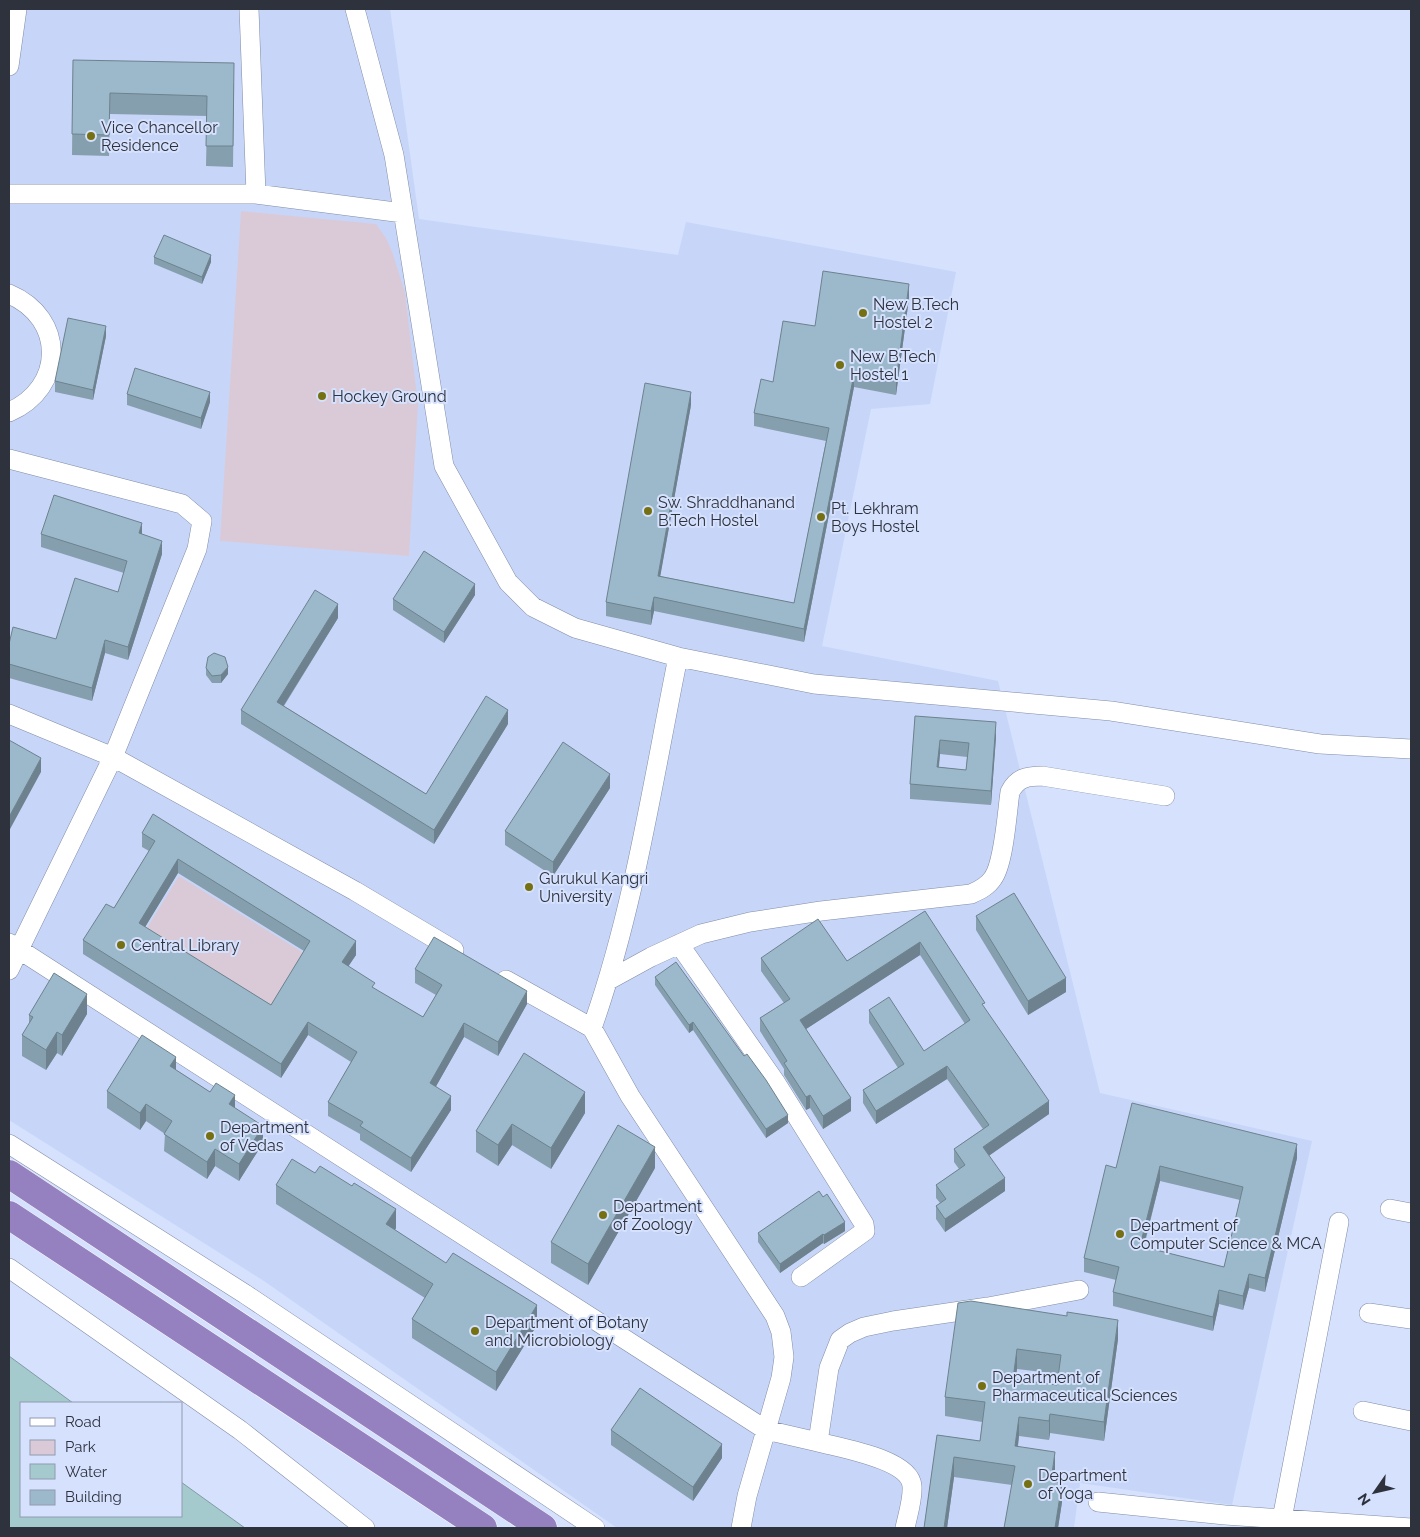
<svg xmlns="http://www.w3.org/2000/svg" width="1420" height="1537" font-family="Raleway,sans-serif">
	<rect width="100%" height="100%" fill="#d5e1fd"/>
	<!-- built -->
	<path fill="#c7d6f8" d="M 9,9 L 390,9 L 419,219 L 678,255 L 686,222 L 956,272 L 930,404 L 871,409 L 822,646 L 998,681 L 1100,1093 L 1312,1141 L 1232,1505 L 1080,1483 L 1074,1528 L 617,1528 L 264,1281 L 9,1120 Z"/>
	<!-- green -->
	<path fill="#dacad8" d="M 241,211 L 376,224 L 386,238 L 393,254 L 405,293 L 418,405 L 409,556 L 220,541 Z
		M 179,876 L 307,955 L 270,1015 L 142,936 Z"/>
	<!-- water -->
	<path fill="#a4cacd" stroke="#819ca2" d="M 9,1356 L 73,1403 L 21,1403 L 21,1516 L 181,1516 L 181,1482 L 245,1528 L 9,1528 Z"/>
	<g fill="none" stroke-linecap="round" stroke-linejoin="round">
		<defs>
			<path id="minor" d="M 249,9 L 256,194
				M 355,9 L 394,155 L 444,466 L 508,582 L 533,607 L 575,628 L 678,657 L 814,684 L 1111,711 L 1320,744 L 1411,749
				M 9,66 L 17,9
				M 9,194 L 256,194 L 403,213
				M 9,294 C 66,318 65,388 9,412
				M 9,459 L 182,504 L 202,521 L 197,549 L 113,757 L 9,970
				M 678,657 C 653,780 634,910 592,1028 L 630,1096 L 775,1316 L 781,1332 L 784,1357 L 781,1378 L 747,1496 L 741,1528
				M 9,714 L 113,757 L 355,891 L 454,950
				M 9,943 L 766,1430 L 818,1442
				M 679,944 L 776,1083 L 864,1224 L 865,1231 L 801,1277
				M 506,980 L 592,1028
				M 609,980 L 651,957 L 701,934 L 750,922 L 821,911 L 971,894 C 980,890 988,886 993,878 C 1004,863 1007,813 1010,792 C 1017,778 1027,776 1042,776 L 1165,796
				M 9,1144 L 245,1294 L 595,1528
				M 1390,1209 L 1411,1213
				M 9,1268 L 240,1430 L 365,1528
				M 1369,1313 L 1411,1319
				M 1363,1411 L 1411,1421
				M 1098,1502 L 1225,1515 L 1411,1528
				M 1282,1519 L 1339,1222
				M 905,1528 C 908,1514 913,1499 912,1486 C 910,1459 840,1448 818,1442 L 829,1368 L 840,1340 L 850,1333 L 864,1327 L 893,1321 L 988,1307 L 1079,1290"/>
			<path id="highway" d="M 9,1174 L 543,1528
				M 9,1215 L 483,1528"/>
		</defs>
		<!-- minor casing -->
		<use href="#minor" stroke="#818ca5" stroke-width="20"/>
		<!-- highway casing -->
		<use href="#highway" stroke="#fff" stroke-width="29"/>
		<!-- minor -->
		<use href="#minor" stroke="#fff" stroke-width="19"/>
		<!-- highway -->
		<use href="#highway" stroke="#9681c0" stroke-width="28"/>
	</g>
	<!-- wall -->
	<path fill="#869faf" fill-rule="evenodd" d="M 73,60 L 234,84 L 233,167 L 206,166 L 207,116 L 110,114 L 109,156 L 72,155 Z
		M 154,257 L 211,262 L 202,284 L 154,264 Z
		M 909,298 L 896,395 L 854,387 L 804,642 L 654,611 L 651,625 L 606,616 L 606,602 L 691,405 L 660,576 L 794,603 L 826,441 L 754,426 L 754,413 L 773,382 L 815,326 Z
		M 106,336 L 93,400 L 55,392 L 55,381 Z
		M 127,394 L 210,402 L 201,429 L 127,405 Z
		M 41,534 L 142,534 L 162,554 L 128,660 L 105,653 L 92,701 L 9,678 L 9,644 L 56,639 L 118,592 L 124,573 L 41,547 Z
		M 475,595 L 444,643 L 393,610 L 393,599 Z
		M 338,618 L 284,706 L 426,794 L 508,724 L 434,844 L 241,724 L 241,710 Z
		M 206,668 L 228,674 L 221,683 L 212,683 L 206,675 Z
		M 915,716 L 996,737 L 991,805 L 910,799 L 910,784 ZM 940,754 L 967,757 L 966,770 L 939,767 Z
		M 610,788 L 553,876 L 505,845 L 505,831 Z
		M 142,833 L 356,955 L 348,966 L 375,989 L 423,1017 L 436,995 L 415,983 L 415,969 L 527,1004 L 498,1056 L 464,1037 L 436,1086 L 451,1110 L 411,1172 L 360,1140 L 360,1134 L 328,1116 L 328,1102 L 351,1062 L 308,1035 L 281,1078 L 83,954 L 83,940 L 114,908 L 149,851 L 142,847 ZM 178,873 L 304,951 L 271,1005 L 145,927 Z
		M 925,911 L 1049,1114 L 989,1155 L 1005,1191 L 945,1232 L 936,1219 L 936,1206 L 940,1203 L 936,1198 L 936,1185 L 959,1169 L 954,1162 L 954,1149 L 983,1129 L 947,1079 L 876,1124 L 863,1103 L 863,1090 L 898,1068 L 869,1023 L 869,1010 L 924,1051 L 965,1024 L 920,955 L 806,1029 L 851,1111 L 823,1129 L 810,1108 L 806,1110 L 784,1075 L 784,1069 L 760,1031 L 760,1018 L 784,1003 L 761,971 L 761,958 L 847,961 Z
		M 976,916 L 1066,992 L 1028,1015 L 976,930 Z
		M 655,977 L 788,1123 L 766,1138 L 693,1030 L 689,1033 L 655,985 Z
		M 87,1014 L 62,1056 L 57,1053 L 46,1070 L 22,1056 L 22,1035 L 29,1024 L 29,1015 Z
		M 176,1070 L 235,1108 L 263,1143 L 239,1181 L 215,1166 L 207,1179 L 164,1151 L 165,1134 L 146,1121 L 140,1130 L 107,1108 L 107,1091 Z
		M 585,1092 L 585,1113 L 551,1169 L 512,1145 L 498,1166 L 476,1152 L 476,1131 Z
		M 1297,1158 L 1265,1292 L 1249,1288 L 1243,1310 L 1219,1304 L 1213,1331 L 1113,1306 L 1113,1292 L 1116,1280 L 1084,1272 L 1084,1258 L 1116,1168 ZM 1160,1181 L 1240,1200 L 1224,1267 L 1144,1247 Z
		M 655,1168 L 588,1285 L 551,1263 L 551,1242 Z
		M 276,1185 L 396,1228 L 395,1230 L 537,1325 L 496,1391 L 412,1338 L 412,1319 L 425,1298 L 276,1204 Z
		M 823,1197 L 845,1231 L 824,1244 L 823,1243 L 780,1273 L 758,1242 L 758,1233 Z
		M 971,1301 L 1118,1339 L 1104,1441 L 1050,1433 L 1049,1440 L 1019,1436 L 1018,1447 L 1055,1472 L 1054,1481 L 1062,1502 L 1058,1528 L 1004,1528 L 1012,1485 L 954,1477 L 947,1528 L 924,1528 L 937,1435 L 980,1441 L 982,1422 L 945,1416 L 945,1397 ZM 1017,1369 L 1059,1374 L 1057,1385 L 1015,1379 Z
		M 611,1430 L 722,1458 L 693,1501 L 611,1445 Z"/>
	<!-- shaded-wall -->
	<path fill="#6d828e" d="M 211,255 L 211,262 L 202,284 L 202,277 Z
		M 909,284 L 909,298 L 896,395 L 896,381 Z
		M 106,326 L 106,336 L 93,400 L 93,390 Z
		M 854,374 L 854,387 L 804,642 L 804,629 Z
		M 210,392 L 210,402 L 201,429 L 201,418 Z
		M 691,392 L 691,405 L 658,589 L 658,576 Z
		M 142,523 L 142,536 L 139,533 Z
		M 162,541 L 162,554 L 128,660 L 128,647 Z
		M 475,584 L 475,595 L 444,643 L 444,632 Z
		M 654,597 L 654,611 L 651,625 L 651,611 Z
		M 338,604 L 338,618 L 277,716 L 277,702 Z
		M 105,640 L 105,653 L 92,701 L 92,688 Z
		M 228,667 L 228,674 L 221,683 L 221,675 Z
		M 508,710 L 508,724 L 434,844 L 434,830 Z
		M 996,722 L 996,737 L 991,805 L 991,791 Z
		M 940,740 L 940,754 L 937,781 L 937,767 Z
		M 41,758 L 41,772 L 9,831 L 9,817 Z
		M 610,774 L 610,788 L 553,876 L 553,862 Z
		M 178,859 L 178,873 L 139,937 L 139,923 Z
		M 356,941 L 356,955 L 342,976 L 342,962 Z
		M 920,942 L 920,955 L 800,1033 L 800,1020 Z
		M 1066,978 L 1066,992 L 1028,1015 L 1028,1001 Z
		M 527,991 L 527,1004 L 498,1056 L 498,1042 Z
		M 87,994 L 87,1014 L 62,1056 L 62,1035 Z
		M 308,1022 L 308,1035 L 281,1078 L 281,1064 Z
		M 693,1022 L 693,1030 L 689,1033 L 689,1025 Z
		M 464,1023 L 464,1037 L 430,1097 L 430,1083 Z
		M 57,1032 L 57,1053 L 46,1070 L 46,1050 Z
		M 176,1057 L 176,1074 L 170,1066 Z
		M 947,1066 L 947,1079 L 876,1124 L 876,1111 Z
		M 585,1092 L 585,1113 L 551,1169 L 551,1148 Z
		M 235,1095 L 235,1112 L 229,1104 Z
		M 810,1095 L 810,1108 L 806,1110 L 806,1097 Z
		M 451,1096 L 451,1110 L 411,1172 L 411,1158 Z
		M 851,1098 L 851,1111 L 823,1129 L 823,1116 Z
		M 1049,1101 L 1049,1114 L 983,1160 L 983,1147 Z
		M 146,1104 L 146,1121 L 140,1130 L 140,1113 Z
		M 788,1115 L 788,1123 L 766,1138 L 766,1129 Z
		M 512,1124 L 512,1145 L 498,1166 L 498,1145 Z
		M 263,1126 L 263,1143 L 239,1181 L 239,1164 Z
		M 1297,1144 L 1297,1158 L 1265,1292 L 1265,1278 Z
		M 655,1147 L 655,1168 L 588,1285 L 588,1264 Z
		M 215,1149 L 215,1166 L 207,1179 L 207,1162 Z
		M 1160,1166 L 1160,1181 L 1140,1260 L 1140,1246 Z
		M 1005,1178 L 1005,1191 L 945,1232 L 945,1219 Z
		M 396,1209 L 396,1228 L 386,1244 L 386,1224 Z
		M 845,1222 L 845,1231 L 824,1244 L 824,1235 Z
		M 823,1234 L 823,1243 L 780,1273 L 780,1264 Z
		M 1249,1274 L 1249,1288 L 1243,1310 L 1243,1296 Z
		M 1219,1290 L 1219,1304 L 1213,1331 L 1213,1317 Z
		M 537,1305 L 537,1325 L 496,1391 L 496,1372 Z
		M 1118,1320 L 1118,1339 L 1104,1441 L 1104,1422 Z
		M 1017,1349 L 1017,1369 L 1013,1398 L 1013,1379 Z
		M 1050,1414 L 1050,1433 L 1049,1440 L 1049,1421 Z
		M 1019,1417 L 1019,1436 L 1015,1466 L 1015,1446 Z
		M 722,1444 L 722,1458 L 693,1501 L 693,1487 Z
		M 1055,1452 L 1055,1472 L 1051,1500 L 1051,1481 Z
		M 954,1457 L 954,1477 L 947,1528 L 944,1528 Z
		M 1062,1483 L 1062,1502 L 1058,1528 L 1055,1528 Z"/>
	<!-- building -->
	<path fill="#9cb9cb" stroke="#6d828e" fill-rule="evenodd" d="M 73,60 L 234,63 L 233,146 L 206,146 L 207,96 L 110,93 L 109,135 L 72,134 Z
		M 164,235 L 211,255 L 202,277 L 154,257 Z
		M 823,271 L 909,284 L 896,381 L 854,374 L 804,629 L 654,597 L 651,611 L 606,602 L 645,383 L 691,392 L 658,576 L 794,603 L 829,428 L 754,413 L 761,379 L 773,382 L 783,321 L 815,326 Z
		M 68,318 L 106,326 L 93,390 L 55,381 Z
		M 135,368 L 210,392 L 201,418 L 127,394 Z
		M 54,495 L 142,523 L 139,533 L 162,541 L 128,647 L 105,640 L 92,688 L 9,664 L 9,644 L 13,627 L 56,639 L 75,578 L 118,592 L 127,561 L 41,534 Z
		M 424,551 L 475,584 L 444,632 L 393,599 Z
		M 315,590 L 338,604 L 277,702 L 426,794 L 486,696 L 508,710 L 434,830 L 241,710 Z
		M 214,653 L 225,657 L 228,667 L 221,675 L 212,676 L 206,668 L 208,657 Z
		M 915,716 L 996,722 L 991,791 L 910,784 ZM 940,740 L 969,743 L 966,770 L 937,767 Z
		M 9,740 L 41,758 L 9,817 Z
		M 563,742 L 610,774 L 553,862 L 505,831 Z
		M 153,814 L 356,941 L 342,962 L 375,983 L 372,987 L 423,1017 L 442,985 L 415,969 L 434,937 L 527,991 L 498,1042 L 464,1023 L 430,1083 L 451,1096 L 411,1158 L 360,1126 L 363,1122 L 328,1102 L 357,1052 L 308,1022 L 281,1064 L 83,940 L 106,904 L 114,908 L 155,841 L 142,833 ZM 178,859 L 310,941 L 271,1005 L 139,923 Z
		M 1014,893 L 1066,978 L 1028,1001 L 976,916 Z
		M 925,911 L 985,1003 L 982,1004 L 1049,1101 L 983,1147 L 1005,1178 L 945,1219 L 936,1206 L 946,1199 L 936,1185 L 965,1165 L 954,1149 L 989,1125 L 947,1066 L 876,1111 L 863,1090 L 904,1064 L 869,1010 L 889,997 L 924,1051 L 970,1020 L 920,942 L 800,1020 L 851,1098 L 823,1116 L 810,1095 L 806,1097 L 784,1063 L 787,1061 L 760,1018 L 790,999 L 761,958 L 818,919 L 847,961 Z
		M 676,962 L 744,1056 L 747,1054 L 766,1080 L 788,1115 L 766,1129 L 693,1022 L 689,1025 L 655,977 Z
		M 54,973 L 87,994 L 62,1035 L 57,1032 L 46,1050 L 22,1035 L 33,1017 L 29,1015 Z
		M 142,1035 L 176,1057 L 170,1066 L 210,1092 L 216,1083 L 235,1095 L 229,1104 L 263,1126 L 239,1164 L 215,1149 L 207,1162 L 164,1134 L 172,1121 L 146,1104 L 140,1113 L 107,1091 Z
		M 524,1053 L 585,1092 L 551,1148 L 512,1124 L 498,1145 L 476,1131 Z
		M 1132,1103 L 1297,1144 L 1265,1278 L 1249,1274 L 1243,1296 L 1219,1290 L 1213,1317 L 1113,1292 L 1119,1267 L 1084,1258 L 1106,1165 L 1116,1168 ZM 1160,1166 L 1243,1187 L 1224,1267 L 1140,1246 Z
		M 618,1125 L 655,1147 L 588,1264 L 551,1242 Z
		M 292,1159 L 315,1173 L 320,1166 L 352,1186 L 354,1183 L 396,1209 L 386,1224 L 446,1263 L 453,1253 L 537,1305 L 496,1372 L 412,1319 L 433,1284 L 276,1185 Z
		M 819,1191 L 823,1197 L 827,1194 L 845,1222 L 824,1235 L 823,1234 L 780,1264 L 758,1233 Z
		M 971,1301 L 1067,1316 L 1067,1312 L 1118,1320 L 1104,1422 L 1050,1414 L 1049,1421 L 1019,1417 L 1015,1446 L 1055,1452 L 1051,1481 L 1062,1483 L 1055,1528 L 1004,1528 L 1015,1466 L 954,1457 L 944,1528 L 924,1528 L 937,1435 L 980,1441 L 985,1402 L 945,1397 L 958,1303 ZM 1017,1349 L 1061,1355 L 1057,1385 L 1013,1379 Z
		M 640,1388 L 722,1444 L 693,1487 L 611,1430 Z"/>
	<!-- markers -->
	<g fill="#757012" stroke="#d5e1fd" stroke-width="2">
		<circle cx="91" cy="136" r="5"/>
		<circle cx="863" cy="313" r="5"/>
		<circle cx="840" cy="365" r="5"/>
		<circle cx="322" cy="396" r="5"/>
		<circle cx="648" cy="511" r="5"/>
		<circle cx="821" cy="517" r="5"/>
		<circle cx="529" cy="887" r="5"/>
		<circle cx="121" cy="945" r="5"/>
		<circle cx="210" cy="1136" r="5"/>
		<circle cx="603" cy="1215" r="5"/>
		<circle cx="1120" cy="1234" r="5"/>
		<circle cx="475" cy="1331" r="5"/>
		<circle cx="982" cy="1386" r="5"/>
		<circle cx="1028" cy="1484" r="5"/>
	</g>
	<g text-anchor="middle" stroke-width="4" stroke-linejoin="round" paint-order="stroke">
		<!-- poi labels -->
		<g font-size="16" fill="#2e323d" stroke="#d5e1fd" text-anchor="start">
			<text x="101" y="133">Vice Chancellor<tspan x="101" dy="18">Residence</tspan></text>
			<text x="873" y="310">New B.Tech<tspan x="873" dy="18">Hostel 2</tspan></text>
			<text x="850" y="362">New B.Tech<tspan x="850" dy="18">Hostel 1</tspan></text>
			<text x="332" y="402">Hockey Ground</text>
			<text x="658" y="508">Sw. Shraddhanand<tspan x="658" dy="18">B.Tech Hostel</tspan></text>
			<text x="831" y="514">Pt. Lekhram<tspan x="831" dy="18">Boys Hostel</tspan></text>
			<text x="539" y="884">Gurukul Kangri<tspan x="539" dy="18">University</tspan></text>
			<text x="131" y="951">Central Library</text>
			<text x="220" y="1133">Department<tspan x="220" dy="18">of Vedas</tspan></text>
			<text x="613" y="1212">Department<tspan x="613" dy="18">of Zoology</tspan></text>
			<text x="1130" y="1231">Department of<tspan x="1130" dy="18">Computer Science &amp; MCA</tspan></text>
			<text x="485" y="1328">Department of Botany<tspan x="485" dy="18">and Microbiology</tspan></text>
			<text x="992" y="1383">Department of<tspan x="992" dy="18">Pharmaceutical Sciences</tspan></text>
			<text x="1038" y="1481">Department<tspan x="1038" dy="18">of Yoga</tspan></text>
		</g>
	</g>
	<!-- border -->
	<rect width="1420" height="1537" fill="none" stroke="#2e323d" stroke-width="20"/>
	<!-- legend -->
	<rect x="20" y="1402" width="162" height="115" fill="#d5e1fd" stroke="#929bb0"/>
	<rect x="30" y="1418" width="25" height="8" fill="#ffffff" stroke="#929bb0"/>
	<text x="65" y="1427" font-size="15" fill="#2e323d">Road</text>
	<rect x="30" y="1440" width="25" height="15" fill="#dacad8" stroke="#929bb0"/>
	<text x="65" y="1452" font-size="15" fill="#2e323d">Park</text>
	<rect x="30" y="1464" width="25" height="15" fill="#a4cacd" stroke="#929bb0"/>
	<text x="65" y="1477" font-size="15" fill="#2e323d">Water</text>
	<rect x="30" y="1490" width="25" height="15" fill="#9cb9cb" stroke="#929bb0"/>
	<text x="65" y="1502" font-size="15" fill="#2e323d">Building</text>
	<!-- north arrow -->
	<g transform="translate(1375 1492) rotate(236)" stroke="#d5e1fd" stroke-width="4" paint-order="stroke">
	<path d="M0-4L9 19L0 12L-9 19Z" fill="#2e323d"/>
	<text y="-8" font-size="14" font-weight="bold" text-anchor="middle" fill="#2e323d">N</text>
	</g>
</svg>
